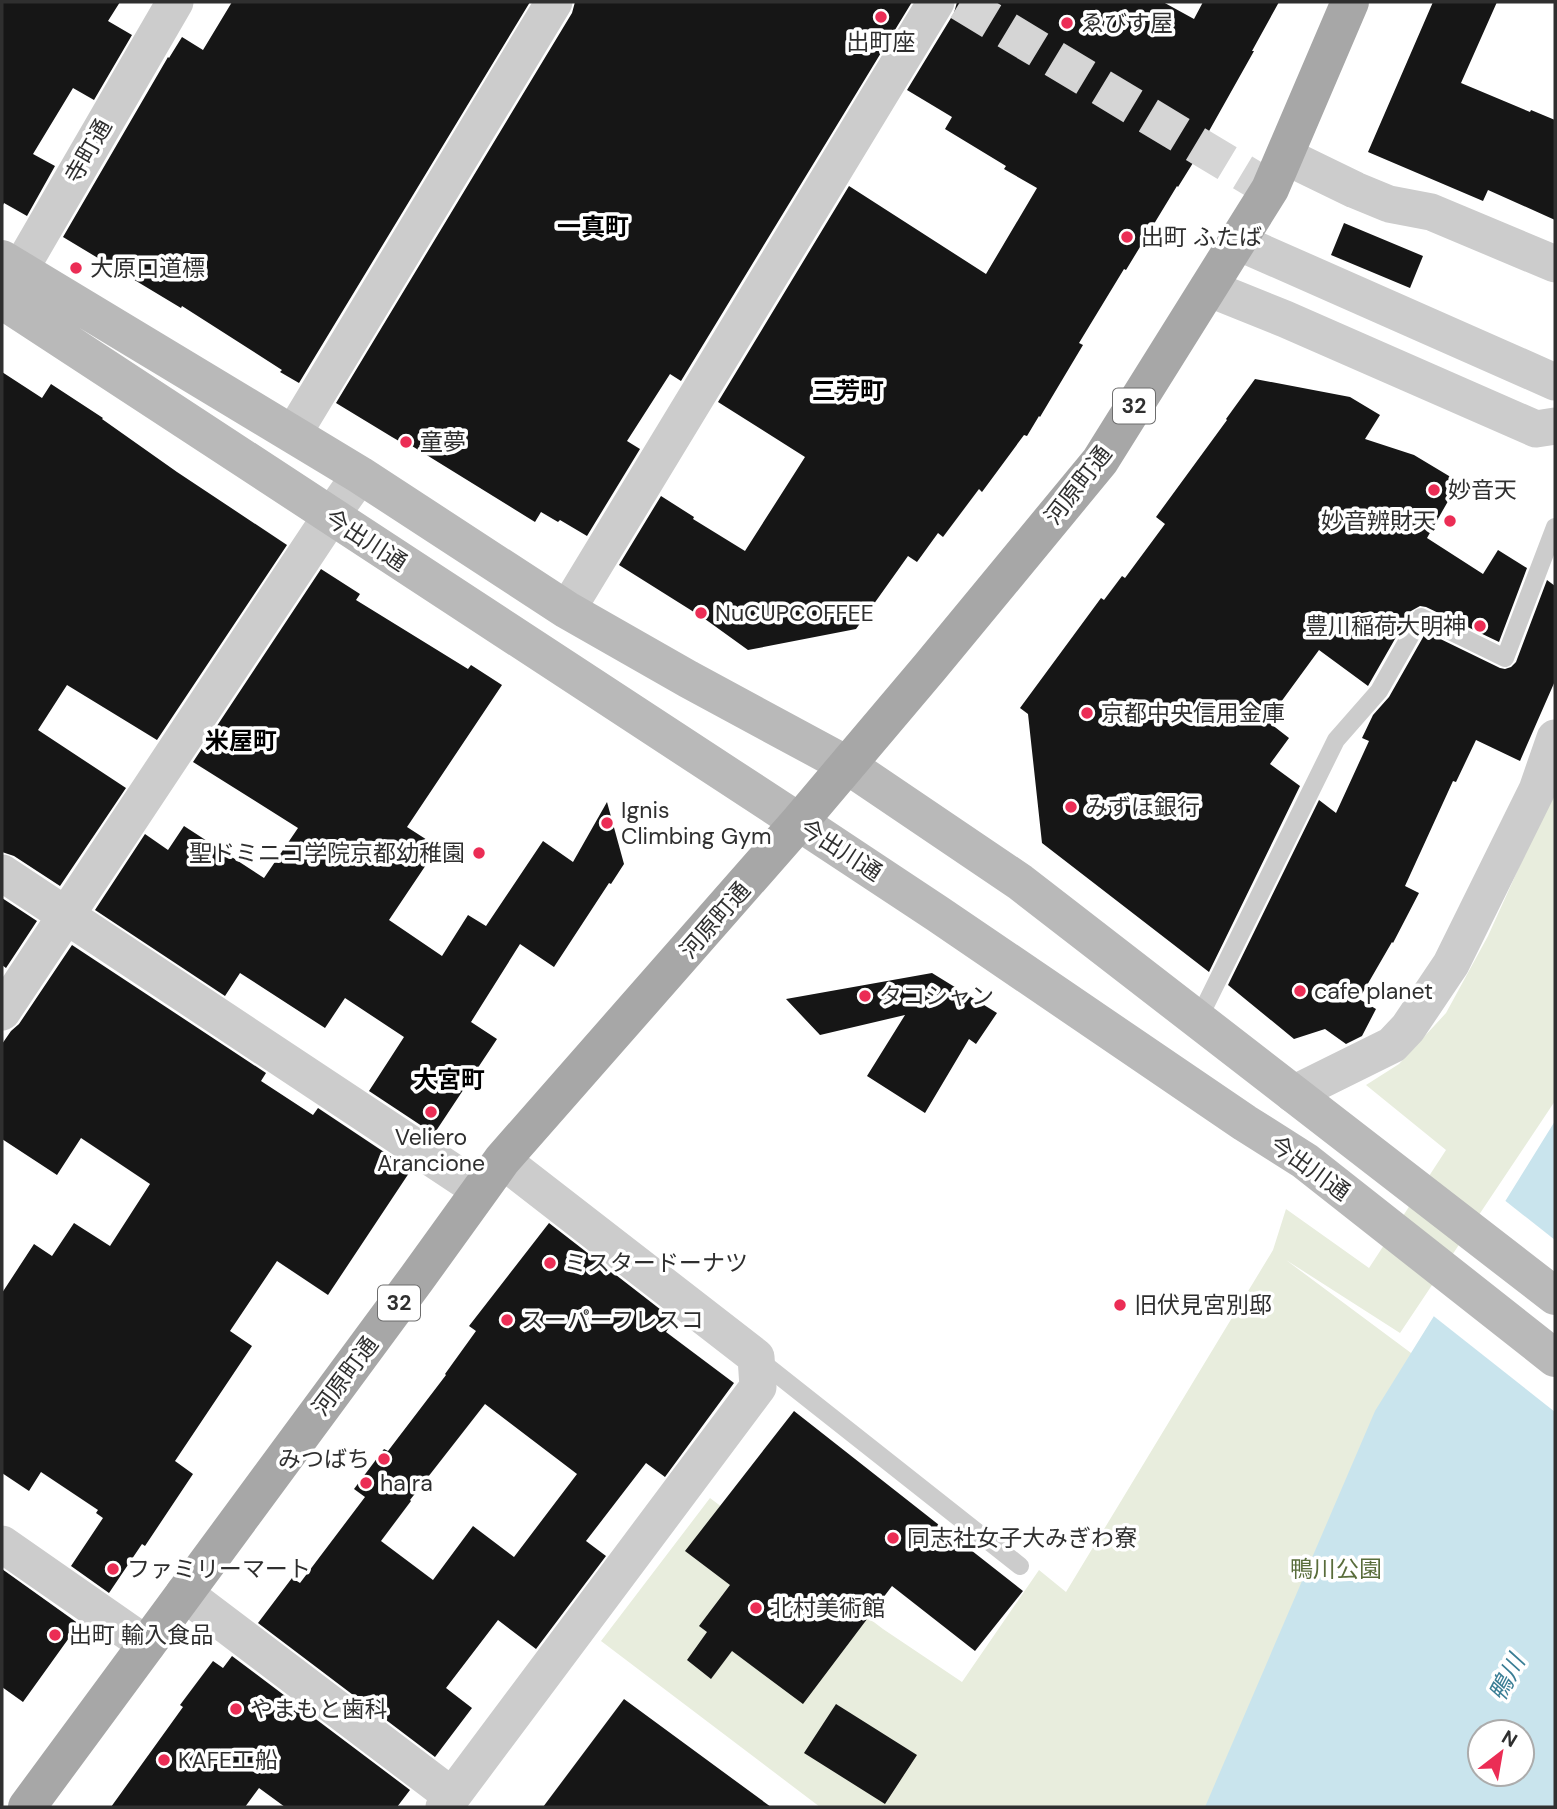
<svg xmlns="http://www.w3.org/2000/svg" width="1557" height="1809" font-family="'DM Sans','Noto Sans JP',sans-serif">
	<rect width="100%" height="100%" fill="#fff"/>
	<!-- green -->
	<path fill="#e8eddd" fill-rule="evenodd" d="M 1555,788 L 1555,1101 L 1400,1333 L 1286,1260 L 1555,1460 L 1555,1807 L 820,1807 L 601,1641 L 710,1498 L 883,1629 L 962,1682 L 1039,1570 L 1066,1592 L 1273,1250 L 1286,1209 L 1369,1268 L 1446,1150 L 1366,1085 L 1399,1064 L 1446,1013 L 1488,936 ZM 1480,1732 L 1522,1732 L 1522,1774 L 1480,1774 Z"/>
	<!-- water -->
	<path fill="#c9e4ed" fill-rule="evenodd" d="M 1555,1121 L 1555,1807 L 1205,1807 L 1375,1411 ZM 1480,1732 L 1522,1732 L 1522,1774 L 1480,1774 Z"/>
	<!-- pier -->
	<path fill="#fff" d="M 1503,1199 L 1555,1240 L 1555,1412 L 1431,1314 Z"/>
	<!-- building -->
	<path fill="#161616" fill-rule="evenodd" d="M 2,2 L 120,2 L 108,21 L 132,35 L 94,100 L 73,88 L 33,154 L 55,166 L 27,216 L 4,203 L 2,207 Z
		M 232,2 L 530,2 L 299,383 L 280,372 L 282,370 L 182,306 L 181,308 L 63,237 L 168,57 L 169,58 L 182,37 L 203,50 Z
		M 575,2 L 912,2 L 681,381 L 670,374 L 627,441 L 640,449 L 587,536 L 560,520 L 558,522 L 541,512 L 535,522 L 412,446 L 411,448 L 392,437 L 336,403 L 572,13 Z
		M 957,2 L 1163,2 L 1194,19 L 1203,2 L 1279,2 L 1252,51 L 1254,51 L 1204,140 L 1206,142 L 1178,187 L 1177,186 L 1126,270 L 1124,269 L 1079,343 L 1083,345 L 1040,417 L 1039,416 L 1027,436 L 1024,435 L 982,492 L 979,489 L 943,537 L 938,533 L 917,562 L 908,556 L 856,629 L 748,650 L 705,619 L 619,565 L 661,496 L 694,517 L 693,519 L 745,551 L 805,457 L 718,402 L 849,186 L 986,274 L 1037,188 L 1004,169 L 1006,166 L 945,129 L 952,117 L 907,90 L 954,13 Z
		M 1433,2 L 1497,2 L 1461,83 L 1530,112 L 1531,110 L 1555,120 L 1555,220 L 1488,190 L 1483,201 L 1368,152 Z
		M 1344,223 L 1423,256 L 1410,288 L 1331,255 Z
		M 2,372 L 42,398 L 51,384 L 103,418 L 102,419 L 177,472 L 287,545 L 157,740 L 67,685 L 38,730 L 126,788 L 60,886 L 14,856 L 2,852 Z
		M 1255,379 L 1350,397 L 1380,415 L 1365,439 L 1414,455 L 1459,482 L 1427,538 L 1483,574 L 1498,550 L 1527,568 L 1499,642 L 1426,607 L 1420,606 L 1411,611 L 1368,686 L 1319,650 L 1267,721 L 1289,738 L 1270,764 L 1300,786 L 1209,972 L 1042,843 L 1028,714 L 1020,708 L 1101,598 L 1104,600 L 1122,576 L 1125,578 L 1165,524 L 1156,517 L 1227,420 L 1226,419 Z
		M 321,569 L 360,594 L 356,600 L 468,669 L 471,665 L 502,685 L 407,827 L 438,847 L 389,920 L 442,956 L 468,915 L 486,926 L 543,841 L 573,862 L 607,802 L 624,864 L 611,884 L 609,883 L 554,967 L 520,944 L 471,1022 L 497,1039 L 434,1134 L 369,1091 L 404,1037 L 345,998 L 325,1028 L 240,973 L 225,996 L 95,910 L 145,834 L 168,850 L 184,826 L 264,878 L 298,828 L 193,762 Z
		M 1547,580 L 1555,586 L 1555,681 L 1520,761 L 1476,740 L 1456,782 L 1453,781 L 1405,886 L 1419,893 L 1393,943 L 1392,942 L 1359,999 L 1376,1009 L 1362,1036 L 1346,1044 L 1325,1029 L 1294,1039 L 1228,985 L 1319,800 L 1336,813 L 1369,741 L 1362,738 L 1373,715 L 1389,697 L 1426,632 L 1500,668 L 1505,669 L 1511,667 L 1516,662 Z
		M 2,898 L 37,921 L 6,968 L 2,965 Z
		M 72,945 L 266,1073 L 261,1081 L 313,1115 L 318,1108 L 411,1170 L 328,1295 L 277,1261 L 230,1331 L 252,1346 L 175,1461 L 193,1474 L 145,1546 L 142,1544 L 109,1593 L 71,1566 L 103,1518 L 96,1513 L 98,1510 L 41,1472 L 29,1491 L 2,1473 L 2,1293 L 34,1244 L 52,1256 L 74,1223 L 110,1246 L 150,1184 L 81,1138 L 57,1175 L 2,1139 L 2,1044 L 11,1031 L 19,1024 Z
		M 932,973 L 997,1013 L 976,1044 L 969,1039 L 925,1113 L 867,1076 L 905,1015 L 820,1035 L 786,999 Z
		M 549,1223 L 674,1320 L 666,1332 L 734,1383 L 665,1477 L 646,1463 L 586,1541 L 606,1556 L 536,1649 L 498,1620 L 446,1688 L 472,1708 L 435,1757 L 258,1623 L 292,1578 L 300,1583 L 365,1497 L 354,1489 L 384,1449 L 388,1451 L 446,1375 L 445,1374 L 476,1331 L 469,1326 ZM 485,1404 L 577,1474 L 514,1557 L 473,1526 L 433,1580 L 381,1541 L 411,1501 L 410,1500 Z
		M 794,1411 L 1023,1591 L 975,1651 L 892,1586 L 803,1704 L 732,1651 L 711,1679 L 687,1660 L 707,1632 L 699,1626 L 730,1585 L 685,1551 Z
		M 2,1569 L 79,1624 L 23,1702 L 2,1687 Z
		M 232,1656 L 410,1790 L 397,1807 L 285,1807 L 259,1788 L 245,1807 L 111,1807 L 183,1707 L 180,1705 L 213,1661 L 223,1668 Z
		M 624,1699 L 771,1807 L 543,1807 Z
		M 836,1704 L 917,1755 L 885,1804 L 804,1753 Z"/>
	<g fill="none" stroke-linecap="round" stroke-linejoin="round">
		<!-- street-tunnel -->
		<path stroke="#d5d5d5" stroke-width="37" stroke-dasharray="37 18" stroke-linecap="butt" d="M 960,2 L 1270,189"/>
		<!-- lane -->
		<path stroke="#ccc" stroke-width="18" d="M 1198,1020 L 1336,740 L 1379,691 L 1421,617 L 1505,658 L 1555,527
			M 758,1359 L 1020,1566"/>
		<!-- street -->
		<path stroke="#ccc" stroke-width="37" d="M 1285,156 L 1355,190 L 1389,204 L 1431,212 L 1555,264
			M 1238,242 L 1555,382
			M 1208,288 L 1285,319 L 1536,429 L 1555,426
			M 4,297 L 175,2
			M 293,434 L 554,2
			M 567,610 L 936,2
			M 2,873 L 480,1190
			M 2,1012 L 331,516 L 360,475
			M 1293,1094 L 1392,1045 L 1408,1028 L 1451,964 L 1537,790 L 1555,738
			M 2,1544 L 147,1645
			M 184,1593 L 452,1796
			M 444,1807 L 758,1387 L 756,1357 L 502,1160"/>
		<!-- secondary -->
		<path stroke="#b9b9b9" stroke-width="38" d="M 2,259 L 360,475 L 567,610 L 688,679 L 847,765 L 1020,882 L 1555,1296
			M 2,300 L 799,822 L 938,914 L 1245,1123 L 1305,1161 L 1555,1358"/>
		<!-- primary -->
		<path stroke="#a7a7a7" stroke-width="38" d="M 27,1807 L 417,1278 L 502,1160 L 799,822 L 930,667 L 1100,461 L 1270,189 L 1350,2"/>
	</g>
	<!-- markers -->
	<g fill="#eb2d55" stroke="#fff" stroke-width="2.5">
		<circle cx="881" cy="17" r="7"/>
		<circle cx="1067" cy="23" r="7"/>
		<circle cx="1127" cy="237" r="7"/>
		<circle cx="76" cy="268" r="7"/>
		<circle cx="406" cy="442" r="7"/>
		<circle cx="1434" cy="490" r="7"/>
		<circle cx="1450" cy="521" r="7"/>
		<circle cx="701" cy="613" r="7"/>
		<circle cx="1480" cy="626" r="7"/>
		<circle cx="1087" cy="713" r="7"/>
		<circle cx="1071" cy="807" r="7"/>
		<circle cx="607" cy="823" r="7"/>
		<circle cx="479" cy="853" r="7"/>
		<circle cx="1300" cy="991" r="7"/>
		<circle cx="865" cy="996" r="7"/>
		<circle cx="431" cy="1112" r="7"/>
		<circle cx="550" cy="1263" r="7"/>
		<circle cx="1120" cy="1305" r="7"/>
		<circle cx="507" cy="1320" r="7"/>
		<circle cx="384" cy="1459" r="7"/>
		<circle cx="366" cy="1483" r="7"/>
		<circle cx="893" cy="1538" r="7"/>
		<circle cx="113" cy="1569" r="7"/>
		<circle cx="756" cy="1608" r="7"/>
		<circle cx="55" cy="1635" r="7"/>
		<circle cx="236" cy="1709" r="7"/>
		<circle cx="164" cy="1760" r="7"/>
	</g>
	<g text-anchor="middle" stroke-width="7" stroke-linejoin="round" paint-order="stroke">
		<!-- shield labels -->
		<g fill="#fff" stroke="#6d6d6d" stroke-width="2">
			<rect x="1113" y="388.5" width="42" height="35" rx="5"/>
			<rect x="378" y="1285.5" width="42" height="35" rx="5"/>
		</g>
		<g font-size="21" font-weight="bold" fill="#2f2f2f">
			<text x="1134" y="413">32</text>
			<text x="399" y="1310">32</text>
		</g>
		<!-- poi labels -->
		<g font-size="23" fill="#2f2f2f" stroke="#fff" text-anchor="start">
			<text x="1081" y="31">ゑびす屋</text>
			<text x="881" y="50" text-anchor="middle">出町座</text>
			<text x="1141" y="245">出町 ふたば</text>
			<text x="90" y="276">大原口道標</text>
			<text x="420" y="450">童夢</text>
			<text x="1448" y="498">妙音天</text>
			<text x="1436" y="529" text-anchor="end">妙音辨財天</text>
			<text x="715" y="621">NuCUPCOFFEE</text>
			<text x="1466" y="634" text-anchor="end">豊川稲荷大明神</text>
			<text x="1101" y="721">京都中央信用金庫</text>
			<text x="1085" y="815">みずほ銀行</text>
			<text x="621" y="818">Ignis<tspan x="621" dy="26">Climbing Gym</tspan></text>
			<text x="465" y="861" text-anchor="end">聖ドミニコ学院京都幼稚園</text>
			<text x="1314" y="999">cafe planet</text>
			<text x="879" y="1004">タコシャン</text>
			<text x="431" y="1145" text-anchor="middle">Veliero<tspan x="431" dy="26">Arancione</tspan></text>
			<text x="564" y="1271">ミスタードーナツ</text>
			<text x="1134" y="1313">旧伏見宮別邸</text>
			<text x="521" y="1328">スーパーフレスコ</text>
			<text x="370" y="1467" text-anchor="end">みつばち</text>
			<text x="380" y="1491">ha ra</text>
			<text x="907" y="1546">同志社女子大みぎわ寮</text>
			<text x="127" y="1577">ファミリーマート</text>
			<text x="770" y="1616">北村美術館</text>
			<text x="69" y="1643">出町 輸入食品</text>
			<text x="250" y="1717">やまもと歯科</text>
			<text x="178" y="1768">KAFE工船</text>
		</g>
		<!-- street labels -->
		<g font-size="23" fill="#2f2f2f" stroke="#fff">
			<text transform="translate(88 151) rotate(-60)" y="8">寺町通</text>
			<text transform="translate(1078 485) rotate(-52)" y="8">河原町通</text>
			<text transform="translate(366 540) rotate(33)" y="8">今出川通</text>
			<text transform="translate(841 850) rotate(33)" y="8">今出川通</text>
			<text transform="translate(715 920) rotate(-49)" y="8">河原町通</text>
			<text transform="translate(1310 1168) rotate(36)" y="8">今出川通</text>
			<text transform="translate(345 1376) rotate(-53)" y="8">河原町通</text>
		</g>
		<!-- park labels -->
		<g font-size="23" fill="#596d3b" stroke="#fff">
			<text x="1336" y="1577">鴨川公園</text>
		</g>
		<!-- neighbourhood labels -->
		<g font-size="24" font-weight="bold" fill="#000" stroke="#fff">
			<text x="593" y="235">一真町</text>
			<text x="848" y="399">三芳町</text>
			<text x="241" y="749">米屋町</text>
			<text x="449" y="1088">大宮町</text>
		</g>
		<!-- water labels -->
		<g font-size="24" font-style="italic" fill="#3a7e95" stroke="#fff">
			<text transform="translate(1507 1678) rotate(-62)" y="8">鴨川</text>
		</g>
	</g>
	<!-- border -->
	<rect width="1557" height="1809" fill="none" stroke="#2f2f2f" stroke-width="7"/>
	<!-- north arrow -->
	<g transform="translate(1501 1753) rotate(31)"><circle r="33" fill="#ffffff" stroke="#acacac" stroke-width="2"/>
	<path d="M0-5L12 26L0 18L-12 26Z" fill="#eb2d55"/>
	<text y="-10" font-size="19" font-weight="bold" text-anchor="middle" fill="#2f2f2f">N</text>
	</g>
</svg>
